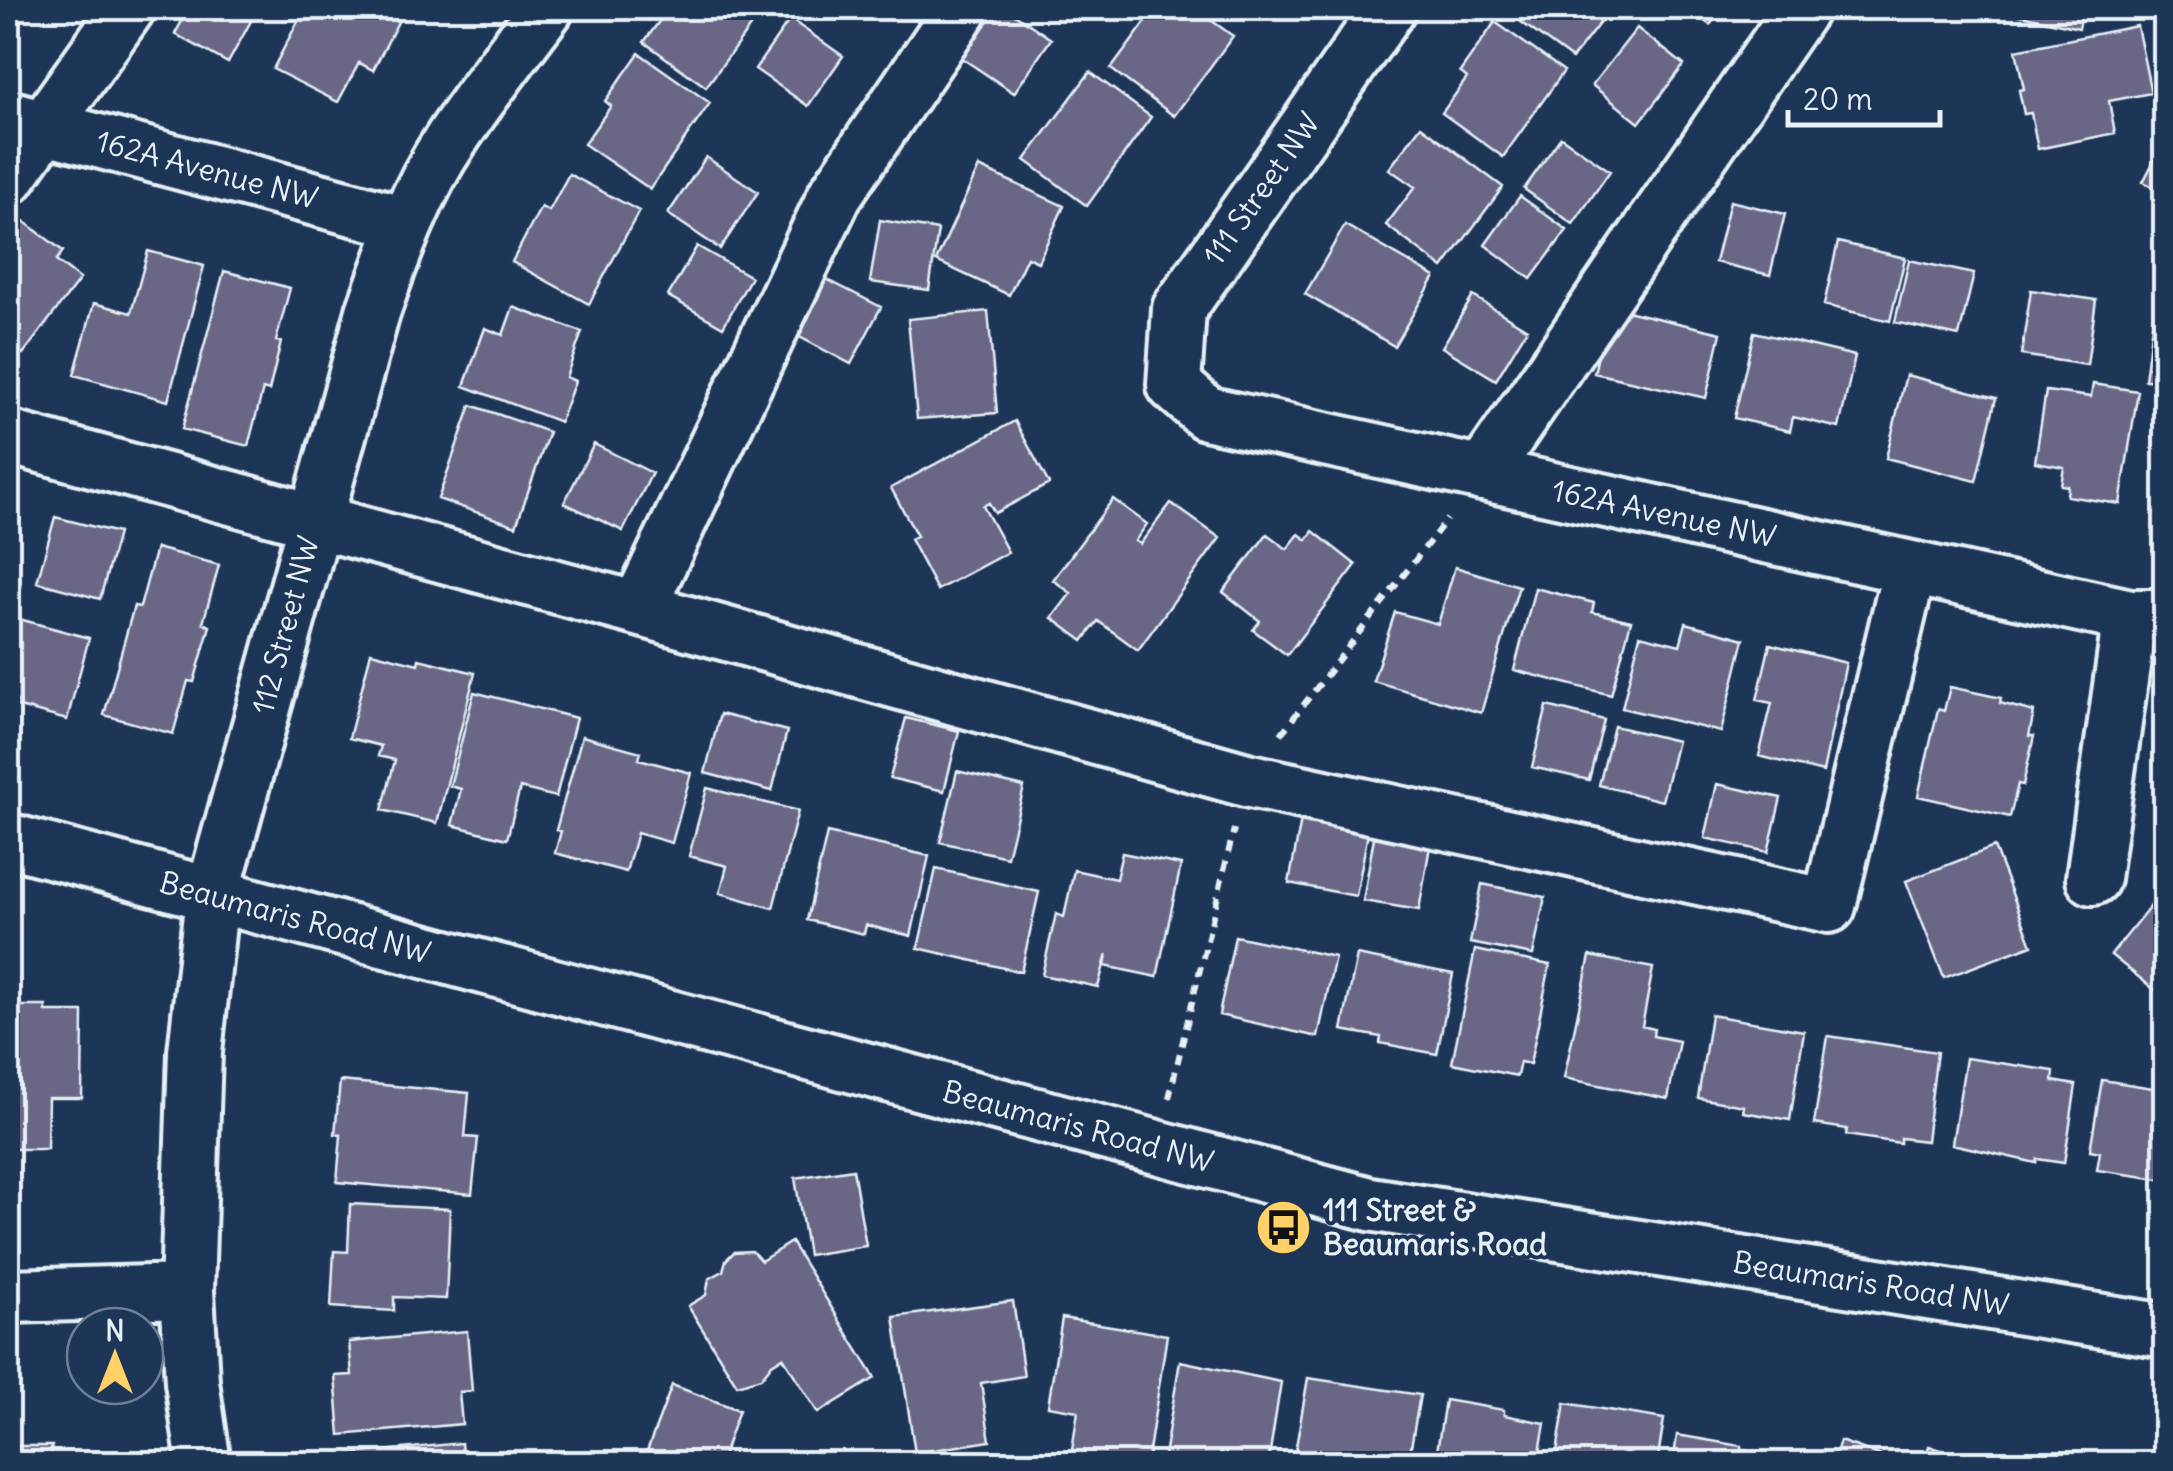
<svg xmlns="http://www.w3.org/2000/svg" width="2173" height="1471" font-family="Delius,sans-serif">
	<rect width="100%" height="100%" fill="#1d3557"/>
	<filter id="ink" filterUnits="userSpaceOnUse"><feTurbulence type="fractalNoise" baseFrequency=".01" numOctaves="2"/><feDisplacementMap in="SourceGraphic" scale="20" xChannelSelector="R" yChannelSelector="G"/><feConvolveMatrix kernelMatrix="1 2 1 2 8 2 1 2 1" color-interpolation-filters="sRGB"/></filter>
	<g filter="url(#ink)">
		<!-- building -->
		<path fill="#696686" stroke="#e8f1f8" stroke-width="2.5" d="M 189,8 L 258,8 L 228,63 L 175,34 Z
			M 305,8 L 376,8 L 399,20 L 373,70 L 359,63 L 338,102 L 273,69 Z
			M 669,8 L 764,8 L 706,87 L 644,42 Z
			M 994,8 L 1006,8 L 1051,39 L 1014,93 L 960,57 Z
			M 1156,8 L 1194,8 L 1233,36 L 1174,116 L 1111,69 Z
			M 1509,8 L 1611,8 L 1572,59 L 1506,11 Z
			M 1686,8 L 1723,8 L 1710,25 Z
			M 1989,8 L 2083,8 L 2079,28 Z
			M 790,19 L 843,56 L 808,106 L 755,69 Z
			M 1495,22 L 1564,71 L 1503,157 L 1442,113 L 1467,78 L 1460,72 Z
			M 2137,26 L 2151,93 L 2109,101 L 2115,133 L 2038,149 L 2031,113 L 2024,114 L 2019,90 L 2024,89 L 2016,50 Z
			M 1637,28 L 1684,65 L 1639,123 L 1592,85 Z
			M 639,53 L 710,103 L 650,189 L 584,144 L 611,106 L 605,101 Z
			M 1090,72 L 1151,117 L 1087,206 L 1025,160 Z
			M 1421,126 L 1503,187 L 1443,268 L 1386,225 L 1415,187 L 1389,169 Z
			M 1561,137 L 1610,171 L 1573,224 L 1524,189 Z
			M 2166,138 L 2166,193 L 2143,182 Z
			M 706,157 L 758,192 L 720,249 L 668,214 Z
			M 979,167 L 1064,206 L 1038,262 L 1027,257 L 1009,295 L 936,261 Z
			M 569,174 L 639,211 L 589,304 L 512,262 L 541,207 L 549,211 Z
			M 1520,196 L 1567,230 L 1531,279 L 1485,245 Z
			M 1730,201 L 1785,214 L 1770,275 L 1715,262 Z
			M 17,216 L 63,251 L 56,261 L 80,279 L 23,354 L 8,342 L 8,229 Z
			M 880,220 L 938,230 L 929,290 L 870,282 Z
			M 1345,225 L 1435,277 L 1394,346 L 1305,294 Z
			M 1838,242 L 1905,258 L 1890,321 L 1824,305 Z
			M 697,246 L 751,277 L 723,327 L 668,296 Z
			M 148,251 L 204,266 L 168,401 L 74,375 L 94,303 L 131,313 Z
			M 1909,260 L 1974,274 L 1959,336 L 1895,322 Z
			M 224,271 L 290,288 L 276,341 L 281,342 L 269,391 L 263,389 L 248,446 L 182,429 Z
			M 822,277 L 881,307 L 851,364 L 792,333 Z
			M 2031,290 L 2096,300 L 2087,365 L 2021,355 Z
			M 1473,296 L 1527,329 L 1496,380 L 1442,347 Z
			M 513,307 L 582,332 L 566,377 L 575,381 L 560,422 L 464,386 L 485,328 L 503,335 Z
			M 1609,307 L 1721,333 L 1706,398 L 1594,373 Z
			M 988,311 L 997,413 L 917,419 L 908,319 Z
			M 2153,317 L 2166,319 L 2166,382 L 2145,380 Z
			M 1754,332 L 1855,356 L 1839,428 L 1793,417 L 1790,431 L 1734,418 Z
			M 1906,375 L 1996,398 L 1976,481 L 1886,458 Z
			M 2093,384 L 2138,391 L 2120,504 L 2067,496 L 2068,486 L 2061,485 L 2064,467 L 2035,462 L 2046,391 L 2091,397 Z
			M 471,405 L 549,432 L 516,526 L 438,499 Z
			M 1015,421 L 1049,484 L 995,513 L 989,503 L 983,506 L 1008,552 L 937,590 L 910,539 L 917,536 L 891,488 Z
			M 594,444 L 652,473 L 623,531 L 564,503 Z
			M 1113,499 L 1147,524 L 1135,541 L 1140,544 L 1171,503 L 1220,538 L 1138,650 L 1098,621 L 1083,641 L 1052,618 L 1071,593 L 1053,580 Z
			M 55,517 L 118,533 L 100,599 L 37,582 Z
			M 1313,531 L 1356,565 L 1287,655 L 1253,630 L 1260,621 L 1223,592 L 1267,534 L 1287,549 L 1299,534 L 1307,540 Z
			M 156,548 L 219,565 L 203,623 L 210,626 L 194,682 L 188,681 L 173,734 L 104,715 L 134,606 L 140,607 Z
			M 1455,567 L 1519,586 L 1481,713 L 1373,681 L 1395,612 L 1438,624 Z
			M 1535,588 L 1594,603 L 1592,612 L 1631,621 L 1611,695 L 1514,670 Z
			M 8,616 L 89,638 L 67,720 L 16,706 L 17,701 L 8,698 Z
			M 1686,623 L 1744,639 L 1721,732 L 1622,708 L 1640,635 L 1680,645 Z
			M 1770,644 L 1846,663 L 1823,772 L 1759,756 L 1772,703 L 1757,700 Z
			M 371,652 L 418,664 L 419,659 L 475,673 L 437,823 L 382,810 L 395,760 L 378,756 L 381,746 L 349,738 Z
			M 1950,687 L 2001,698 L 2000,703 L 2034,712 L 2029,736 L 2034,736 L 2023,785 L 2018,784 L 2010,817 L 1918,796 L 1938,709 L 1944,711 Z
			M 474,692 L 576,718 L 556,797 L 520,788 L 507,839 L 452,825 L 461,789 L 450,786 Z
			M 1547,706 L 1604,720 L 1589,780 L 1532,767 Z
			M 720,714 L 787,731 L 772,791 L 705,773 Z
			M 906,718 L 959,731 L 944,791 L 890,778 Z
			M 1614,726 L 1677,741 L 1662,801 L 1599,785 Z
			M 582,736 L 641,752 L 639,759 L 691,773 L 672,843 L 637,833 L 626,872 L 555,853 L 561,831 L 556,830 Z
			M 957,771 L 1024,787 L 1007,857 L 940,842 Z
			M 1717,784 L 1781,798 L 1768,852 L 1705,838 Z
			M 707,788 L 798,811 L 773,908 L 720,893 L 727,866 L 689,856 Z
			M 1301,820 L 1368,833 L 1356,896 L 1289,883 Z
			M 827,833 L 929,856 L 911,936 L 866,925 L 864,934 L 807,920 Z
			M 1374,837 L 1430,846 L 1419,910 L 1363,901 Z
			M 1994,847 L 2032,945 L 1944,978 L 1906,881 Z
			M 1122,853 L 1181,865 L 1157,977 L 1105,966 L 1107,954 L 1098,987 L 1042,975 L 1056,914 L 1064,917 L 1074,870 L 1116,879 Z
			M 936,869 L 1039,892 L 1021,972 L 918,948 Z
			M 1482,884 L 1545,897 L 1533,955 L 1470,943 Z
			M 2166,887 L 2166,999 L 2111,955 Z
			M 1235,936 L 1335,957 L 1318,1037 L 1219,1015 Z
			M 1475,950 L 1550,965 L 1530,1064 L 1520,1062 L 1517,1076 L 1452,1063 Z
			M 1357,955 L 1453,974 L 1437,1054 L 1380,1043 L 1381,1037 L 1342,1030 Z
			M 1590,956 L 1653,968 L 1642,1026 L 1654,1029 L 1653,1036 L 1679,1041 L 1668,1099 L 1564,1078 Z
			M 8,1006 L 46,1006 L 46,1012 L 83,1012 L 82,1098 L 48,1098 L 47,1149 L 8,1149 Z
			M 1711,1015 L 1804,1031 L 1790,1120 L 1743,1112 L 1744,1106 L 1698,1098 Z
			M 1828,1036 L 1937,1052 L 1926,1141 L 1900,1138 L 1900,1143 L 1846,1135 L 1847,1129 L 1814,1124 Z
			M 1966,1058 L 2054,1071 L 2053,1081 L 2076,1085 L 2064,1163 L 2037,1159 L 2036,1163 L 1952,1144 Z
			M 2102,1080 L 2166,1090 L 2166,1180 L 2097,1170 L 2100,1152 L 2090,1150 Z
			M 340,1081 L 469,1093 L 465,1137 L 478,1138 L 472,1194 L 337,1182 L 341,1135 L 335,1134 Z
			M 853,1169 L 866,1246 L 808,1255 L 795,1178 Z
			M 350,1204 L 450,1209 L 446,1299 L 394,1297 L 394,1311 L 331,1307 L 334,1251 L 348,1252 Z
			M 791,1242 L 875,1378 L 818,1413 L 783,1357 L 772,1364 L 761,1378 L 737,1385 L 688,1306 L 706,1295 L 709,1279 L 723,1271 L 726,1260 L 734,1252 L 752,1251 L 761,1261 Z
			M 1013,1301 L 1024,1376 L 981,1383 L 990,1441 L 915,1453 L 894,1317 Z
			M 1062,1318 L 1167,1335 L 1147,1464 L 1070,1464 L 1078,1411 L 1048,1406 Z
			M 467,1331 L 472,1391 L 459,1392 L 462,1424 L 340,1435 L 335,1376 L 352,1375 L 349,1342 Z
			M 1180,1361 L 1281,1382 L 1268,1464 L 1163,1462 Z
			M 1308,1378 L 1420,1395 L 1408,1464 L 1293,1464 Z
			M 672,1385 L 739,1410 L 720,1464 L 642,1464 Z
			M 1445,1400 L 1504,1410 L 1504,1415 L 1545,1423 L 1538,1464 L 1435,1464 Z
			M 1565,1403 L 1664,1419 L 1657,1464 L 1555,1464 Z
			M 1677,1435 L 1741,1446 L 1741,1450 L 1788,1457 L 1787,1464 L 1673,1464 Z
			M 1840,1441 L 1905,1464 L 1832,1464 Z
			M 461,1443 L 463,1464 L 352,1464 L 351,1454 Z
			M 12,1446 L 52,1446 L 51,1464 L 8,1464 L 8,1450 Z
			M 1929,1446 L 1959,1456 L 1957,1464 L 1923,1464 Z"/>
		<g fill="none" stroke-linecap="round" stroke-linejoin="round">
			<defs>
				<path id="minor" d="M 1389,8 L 1179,309 L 1174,385 L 1206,413 L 2130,616 L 2166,616
					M 8,117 L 406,223
					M 8,178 L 128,8
					M 8,437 L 638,609 L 1246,780 L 1829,906 L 1910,568
					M 1482,474 L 1802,8
					M 638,609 L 835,195 L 962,8
					M 8,840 L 1370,1204 L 2166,1331
					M 2093,878 L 2130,616
					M 8,1296 L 187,1291
					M 204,1464 L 192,1382 L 187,1291 L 195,1052 L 212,896 L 373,312 C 394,252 416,191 452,138 C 482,93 515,51 547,8"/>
			</defs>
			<!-- minor casing -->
			<use href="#minor" stroke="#e8f1f8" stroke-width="60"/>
			<!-- path -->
			<path stroke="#e8f1f8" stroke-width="6" stroke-dasharray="10 8" stroke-linecap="butt" d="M 1281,734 L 1447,519
				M 1169,1098 L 1234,829"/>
			<!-- minor -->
			<use href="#minor" stroke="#1d3557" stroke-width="52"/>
		</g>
	</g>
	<!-- icons -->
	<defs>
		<symbol id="bus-disc" viewBox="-11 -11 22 22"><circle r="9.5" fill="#ffd166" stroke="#1d3557"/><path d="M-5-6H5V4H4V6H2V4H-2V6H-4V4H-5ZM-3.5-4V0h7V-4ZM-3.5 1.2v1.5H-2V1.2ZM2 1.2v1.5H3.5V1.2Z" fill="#111"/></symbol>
	</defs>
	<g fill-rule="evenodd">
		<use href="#bus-disc" x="1252" y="1196" width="63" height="63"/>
	</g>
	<g text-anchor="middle" stroke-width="8" stroke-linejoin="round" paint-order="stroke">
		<!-- street labels -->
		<g font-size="30" fill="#e8f1f8" stroke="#1d3557">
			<text transform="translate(207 170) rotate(15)" y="10">162A Avenue NW</text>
			<text transform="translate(1262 189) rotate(-55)" y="10">111 Street NW</text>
			<text transform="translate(1664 514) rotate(12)" y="10">162A Avenue NW</text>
			<text transform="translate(286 625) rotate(-75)" y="10">112 Street NW</text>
			<text transform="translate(295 918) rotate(15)" y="10">Beaumaris Road NW</text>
			<text transform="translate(1078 1127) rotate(15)" y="10">Beaumaris Road NW</text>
			<text transform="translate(1871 1284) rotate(9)" y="10">Beaumaris Road NW</text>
		</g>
		<!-- poi labels -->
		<g font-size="30" font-weight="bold" fill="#e8f1f8" stroke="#1d3557" text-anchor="start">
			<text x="1323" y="1221">111 Street &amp;<tspan x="1323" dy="34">Beaumaris Road</tspan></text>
		</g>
	</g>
	<!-- margin -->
	<rect width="2173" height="1471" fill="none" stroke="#1d3557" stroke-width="40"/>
	<rect x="20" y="20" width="2133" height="1431" fill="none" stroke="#e8f1f8" stroke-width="4" filter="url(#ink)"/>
	<!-- north arrow -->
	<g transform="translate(115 1356)"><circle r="48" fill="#1d3557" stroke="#6e8097" stroke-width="2.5"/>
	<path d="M0-8L18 38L0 25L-18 38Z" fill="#ffd166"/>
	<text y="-15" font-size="28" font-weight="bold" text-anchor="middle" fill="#e8f1f8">N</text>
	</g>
	<!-- scale -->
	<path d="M1788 110v15h152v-15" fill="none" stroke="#e8f1f8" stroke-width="5"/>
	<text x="1803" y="110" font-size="30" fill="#e8f1f8" stroke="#1d3557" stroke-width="8" paint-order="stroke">20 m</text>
</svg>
